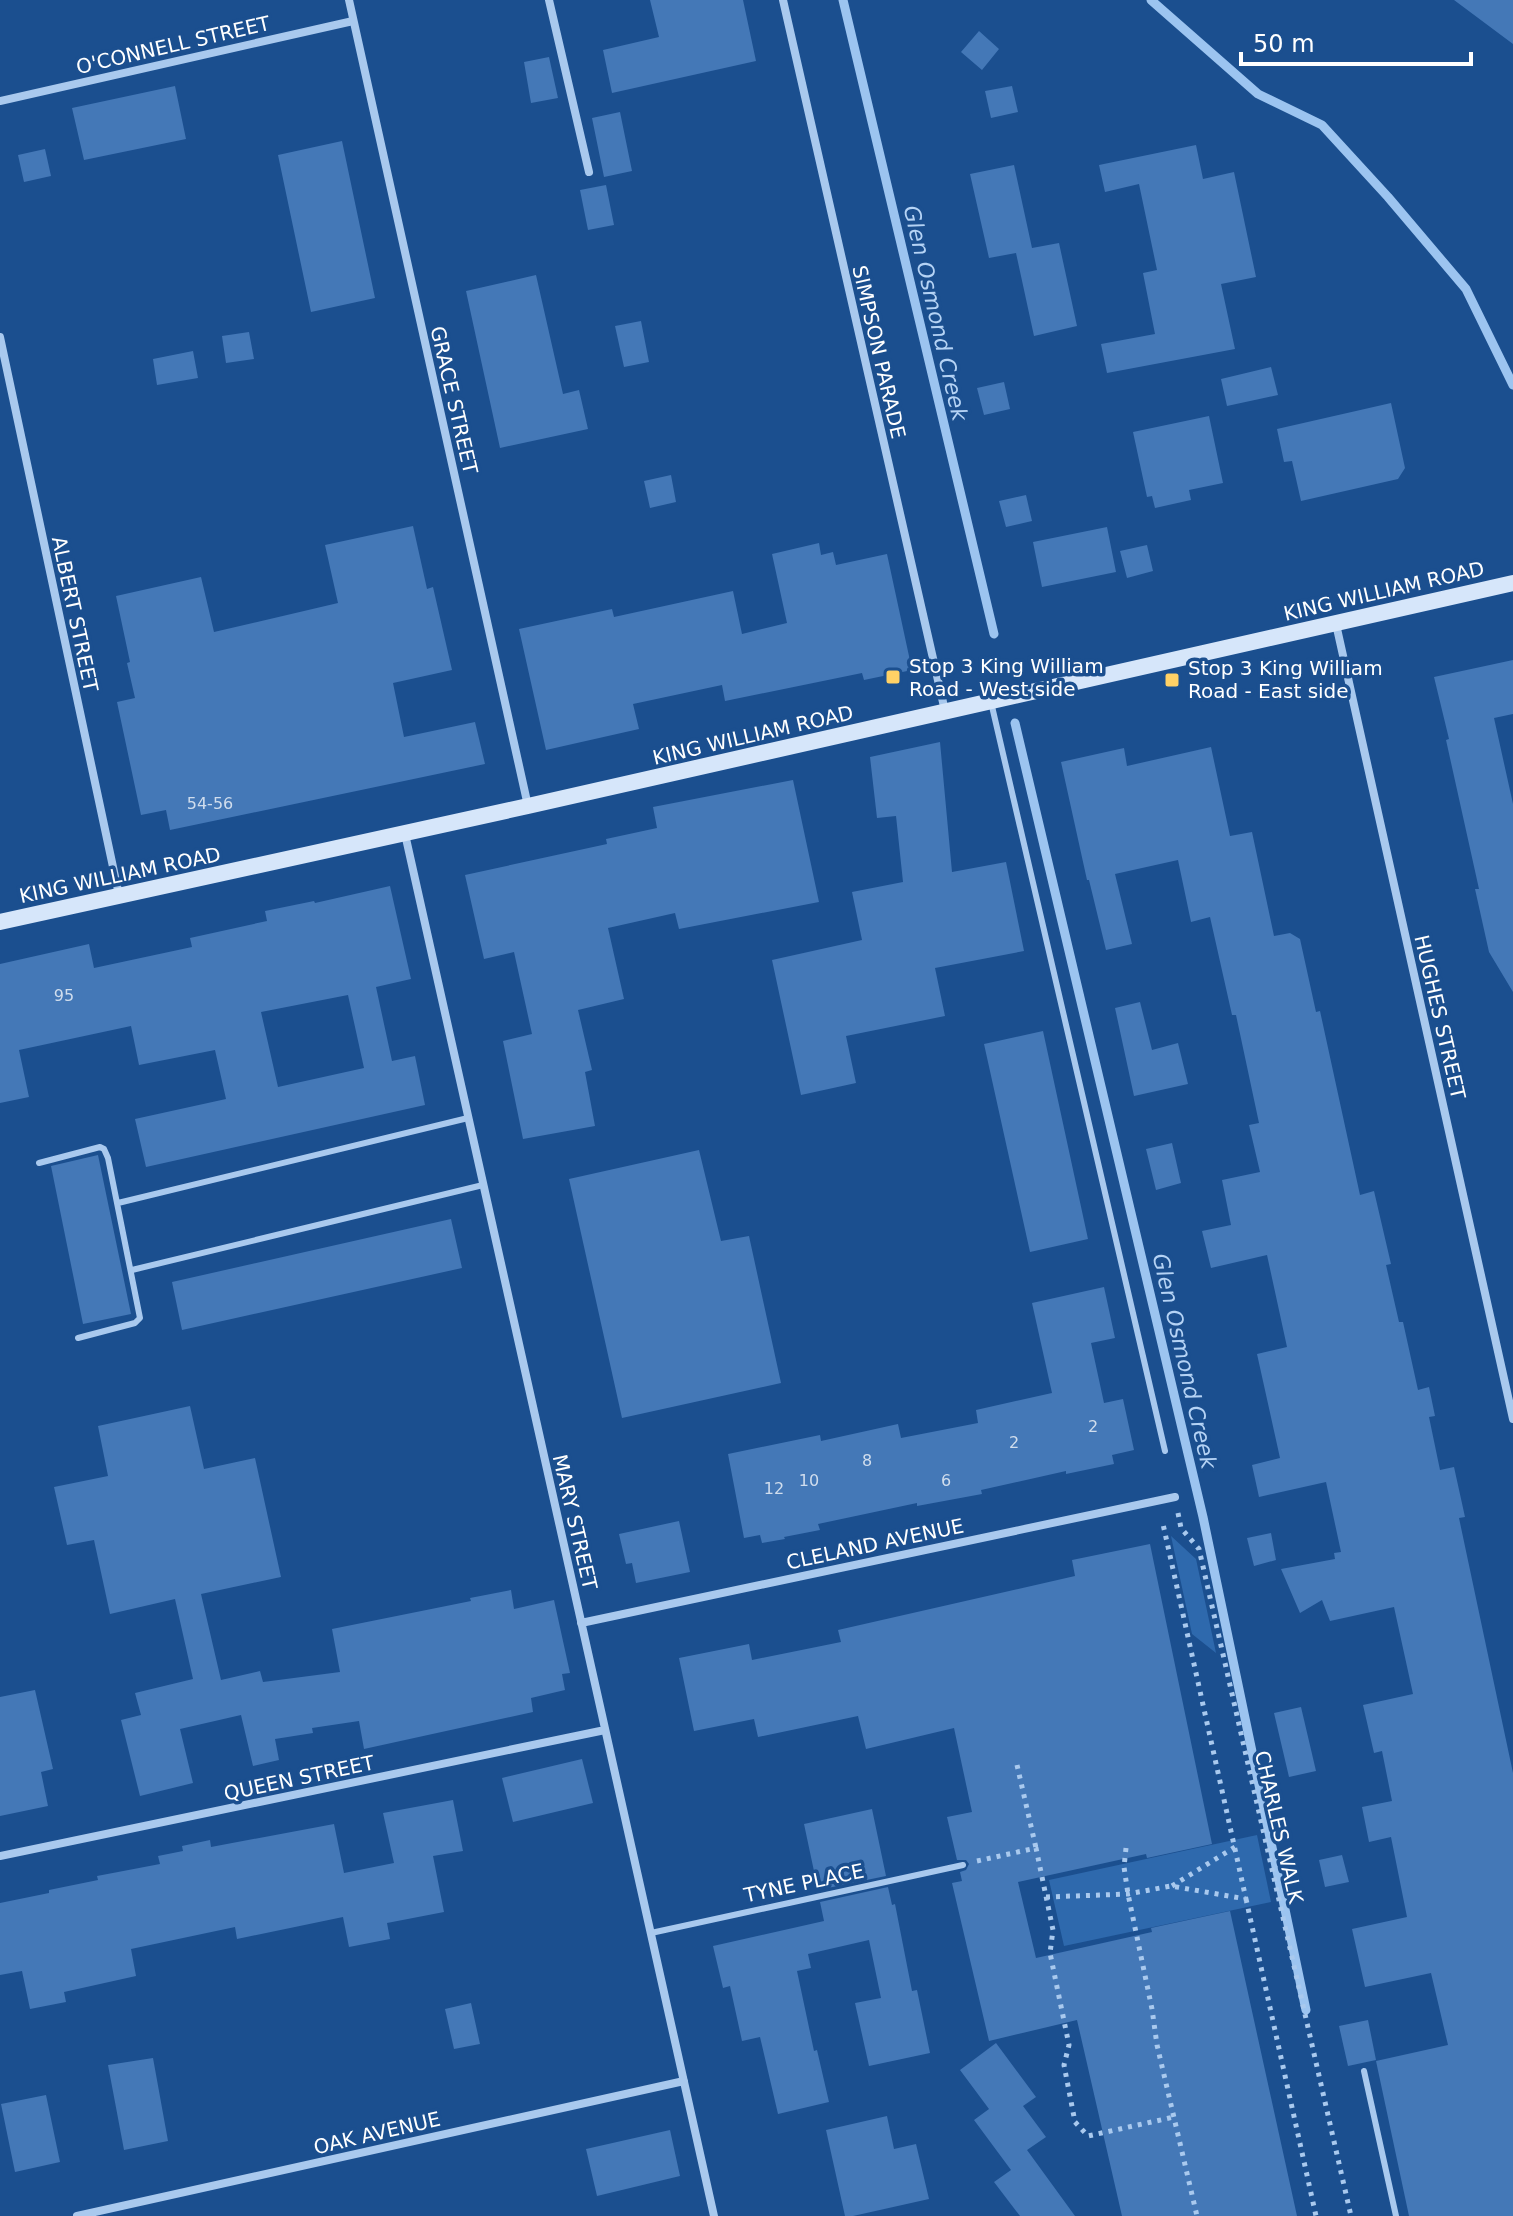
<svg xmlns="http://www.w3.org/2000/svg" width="1513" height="2216" font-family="'DejaVu Sans',sans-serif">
	<rect width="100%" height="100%" fill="#1b4f8f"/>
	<!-- green -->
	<path fill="#2e69ad" d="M 1171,1536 L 1196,1559 L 1216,1653 L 1192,1634 Z
		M 1257,1835 L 1271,1902 L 1064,1946 L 1049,1880 Z"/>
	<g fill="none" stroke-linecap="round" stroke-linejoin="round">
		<!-- stream -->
		<path stroke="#9cc4f0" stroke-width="9" d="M 843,0 L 994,634
			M 1151,0 L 1258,94 L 1322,125 L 1388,197 L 1466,289 L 1513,385
			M 1015,723 L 1203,1517 L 1306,2010"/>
	</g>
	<!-- building -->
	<path fill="#4478b7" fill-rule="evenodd" d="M 650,0 L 743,0 L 756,61 L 612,93 L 603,50 L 659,37 Z
		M 1454,0 L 1513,0 L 1513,44 Z
		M 979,31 L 999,49 L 982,70 L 961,52 Z
		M 549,57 L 558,98 L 531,103 L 524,62 Z
		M 175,86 L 186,139 L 84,160 L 72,108 Z
		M 1012,86 L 1018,112 L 991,118 L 985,91 Z
		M 620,112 L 632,171 L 604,177 L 592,118 Z
		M 342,141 L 375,298 L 311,312 L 278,155 Z
		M 1196,145 L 1203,179 L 1234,172 L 1256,277 L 1221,284 L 1235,349 L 1107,373 L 1101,344 L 1155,334 L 1143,273 L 1157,270 L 1139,184 L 1105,192 L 1099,165 Z
		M 45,149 L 51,176 L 24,182 L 18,155 Z
		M 1014,165 L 1032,248 L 1059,243 L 1077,326 L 1034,336 L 1016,253 L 989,258 L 970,174 Z
		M 606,185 L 614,225 L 588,230 L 580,190 Z
		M 536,275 L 563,394 L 579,390 L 588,429 L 500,448 L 466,291 Z
		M 641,321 L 649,362 L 624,367 L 615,326 Z
		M 249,332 L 254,359 L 226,363 L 222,336 Z
		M 193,351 L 198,378 L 157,385 L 153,359 Z
		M 1271,367 L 1278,395 L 1227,406 L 1221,379 Z
		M 1004,382 L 1010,409 L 984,415 L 977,388 Z
		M 1391,403 L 1405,468 L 1398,479 L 1301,501 L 1292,461 L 1284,462 L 1277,429 Z
		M 1209,416 L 1223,483 L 1189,490 L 1191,500 L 1155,508 L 1152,496 L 1147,497 L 1133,432 Z
		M 671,475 L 676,502 L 650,508 L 644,481 Z
		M 1026,495 L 1032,521 L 1006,527 L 999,501 Z
		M 413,526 L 427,589 L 433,587 L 452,670 L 393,683 L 404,737 L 475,722 L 485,764 L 170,830 L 166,810 L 141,815 L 117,702 L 135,698 L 127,663 L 130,662 L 116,596 L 201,577 L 214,632 L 338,603 L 325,545 Z
		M 1107,527 L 1116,572 L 1042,587 L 1033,542 Z
		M 819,543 L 821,555 L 833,552 L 836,565 L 887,554 L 912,670 L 864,680 L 862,673 L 725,701 L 722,685 L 633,704 L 639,729 L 546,750 L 519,629 L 612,609 L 614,617 L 733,591 L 742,634 L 787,623 L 772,554 Z
		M 1147,545 L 1153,571 L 1127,578 L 1120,551 Z
		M 1513,660 L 1513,714 L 1494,718 L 1513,804 L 1513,992 L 1489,952 L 1475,889 L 1479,889 L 1446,740 L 1449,739 L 1434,677 Z
		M 940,742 L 952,872 L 1006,862 L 1024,951 L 935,968 L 945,1016 L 846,1036 L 856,1083 L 801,1095 L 772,960 L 862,940 L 852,892 L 903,882 L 896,816 L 877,818 L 870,757 Z
		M 1211,747 L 1230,836 L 1252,832 L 1274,936 L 1290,933 L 1300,939 L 1316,1012 L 1320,1011 L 1360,1195 L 1374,1191 L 1391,1264 L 1386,1265 L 1399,1322 L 1403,1322 L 1418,1390 L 1429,1387 L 1435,1416 L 1429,1417 L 1440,1470 L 1454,1467 L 1465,1517 L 1459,1518 L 1513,1773 L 1513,2216 L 1409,2216 L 1376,2061 L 1448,2045 L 1431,1973 L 1365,1987 L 1352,1929 L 1407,1917 L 1391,1837 L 1369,1842 L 1362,1807 L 1392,1801 L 1382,1751 L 1374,1753 L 1363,1705 L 1413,1694 L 1394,1607 L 1330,1621 L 1322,1600 L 1300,1613 L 1281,1569 L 1335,1559 L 1334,1553 L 1341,1552 L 1326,1482 L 1259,1497 L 1252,1465 L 1280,1458 L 1257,1354 L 1287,1347 L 1267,1255 L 1211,1268 L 1202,1231 L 1231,1225 L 1222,1180 L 1260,1172 L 1249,1125 L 1259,1123 L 1236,1015 L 1232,1015 L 1210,917 L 1191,922 L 1178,860 L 1115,874 L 1132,944 L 1106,950 L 1089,880 L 1087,880 L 1061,762 L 1124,748 L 1127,766 Z
		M 793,780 L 819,902 L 679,929 L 675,913 L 608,928 L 624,999 L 578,1010 L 592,1070 L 585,1072 L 595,1126 L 523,1139 L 503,1041 L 532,1034 L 514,952 L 484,959 L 465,875 L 607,844 L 606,839 L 657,828 L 653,807 Z
		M 390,886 L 411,979 L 376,987 L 392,1061 L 415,1056 L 425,1105 L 146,1167 L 135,1119 L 226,1099 L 215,1050 L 139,1065 L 131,1026 L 19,1050 L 29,1097 L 0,1103 L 0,964 L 89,944 L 94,968 L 192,947 L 190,938 L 267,921 L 265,911 L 314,901 L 315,903 ZM 348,995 L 364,1068 L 278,1087 L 261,1012 Z
		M 1140,1002 L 1152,1050 L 1178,1043 L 1188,1084 L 1134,1096 L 1115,1008 Z
		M 1043,1031 L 1088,1239 L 1030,1252 L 984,1044 Z
		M 1172,1143 L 1181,1183 L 1156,1190 L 1146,1149 Z
		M 699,1150 L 721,1241 L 749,1236 L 781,1383 L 622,1418 L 569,1179 Z
		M 98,1155 L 131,1314 L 83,1324 L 51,1166 Z
		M 451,1219 L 462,1268 L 182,1330 L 172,1282 Z
		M 1104,1287 L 1115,1338 L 1091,1343 L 1104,1403 L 1123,1399 L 1134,1450 L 1112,1455 L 1114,1464 L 1066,1474 L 1066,1471 L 981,1490 L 982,1494 L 917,1506 L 917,1503 L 818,1524 L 820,1530 L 784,1537 L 785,1539 L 762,1543 L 760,1535 L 744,1538 L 728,1454 L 820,1435 L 821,1441 L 898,1424 L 901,1438 L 978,1423 L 976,1410 L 1052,1393 L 1032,1303 Z
		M 190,1406 L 204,1469 L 255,1458 L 281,1577 L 201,1594 L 221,1680 L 260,1671 L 263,1682 L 340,1672 L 332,1629 L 471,1601 L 470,1598 L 511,1590 L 514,1609 L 554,1600 L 570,1673 L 562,1674 L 565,1690 L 531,1698 L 533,1712 L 364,1749 L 359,1721 L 312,1728 L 313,1733 L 275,1739 L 279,1760 L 253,1766 L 241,1715 L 180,1729 L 193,1783 L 140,1796 L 121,1720 L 141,1715 L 135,1693 L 193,1679 L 175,1599 L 110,1614 L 94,1540 L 67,1545 L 54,1487 L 108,1476 L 98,1426 Z
		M 679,1521 L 690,1572 L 636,1583 L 632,1563 L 626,1564 L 619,1534 Z
		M 1271,1533 L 1276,1560 L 1254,1566 L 1247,1538 Z
		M 1150,1544 L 1212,1844 L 1147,1858 L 1146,1854 L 1018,1882 L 1036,1958 L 1152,1932 L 1151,1928 L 1230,1911 L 1297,2216 L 1122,2216 L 1077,2020 L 989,2041 L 952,1883 L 962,1881 L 960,1872 L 966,1870 L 969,1864 L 966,1860 L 957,1860 L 947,1817 L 972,1812 L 954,1728 L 866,1749 L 858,1716 L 758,1737 L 754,1719 L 694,1731 L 679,1658 L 749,1644 L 752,1660 L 841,1642 L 838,1630 L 1075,1576 L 1072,1560 Z
		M 35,1690 L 53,1769 L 41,1772 L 48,1806 L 0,1816 L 0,1697 Z
		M 1301,1707 L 1316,1771 L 1289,1777 L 1274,1713 Z
		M 582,1759 L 593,1803 L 513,1822 L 502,1778 Z
		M 453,1800 L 463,1851 L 433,1856 L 444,1912 L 387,1923 L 390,1939 L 349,1947 L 343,1917 L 237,1939 L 235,1927 L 131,1949 L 136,1976 L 64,1992 L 66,2002 L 30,2009 L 22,1971 L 0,1975 L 0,1903 L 49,1893 L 49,1890 L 98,1880 L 97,1876 L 160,1864 L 158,1856 L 183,1851 L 182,1846 L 210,1840 L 211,1847 L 334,1824 L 344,1873 L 394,1863 L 383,1813 Z
		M 872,1809 L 886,1876 L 818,1890 L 804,1824 Z
		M 1342,1855 L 1349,1882 L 1325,1887 L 1319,1860 Z
		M 888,1887 L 892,1905 L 895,1904 L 912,1991 L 917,1990 L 930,2053 L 869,2066 L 855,2003 L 881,1998 L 869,1940 L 808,1954 L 811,1968 L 797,1971 L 814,2051 L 817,2050 L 829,2102 L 778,2114 L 760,2037 L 742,2041 L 730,1986 L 723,1988 L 713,1946 L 824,1921 L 820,1902 Z
		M 471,2003 L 480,2044 L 454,2049 L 445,2009 Z
		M 1368,2020 L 1376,2060 L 1348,2066 L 1339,2026 Z
		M 996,2043 L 1036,2097 L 1023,2106 L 1046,2137 L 1027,2150 L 1075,2216 L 1020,2216 L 994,2182 L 1011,2170 L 974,2120 L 989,2109 L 960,2070 Z
		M 153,2058 L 168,2141 L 124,2150 L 108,2065 Z
		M 46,2095 L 60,2162 L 15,2172 L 1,2104 Z
		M 887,2116 L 894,2149 L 916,2144 L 929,2199 L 853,2216 L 845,2216 L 826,2130 Z
		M 670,2130 L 680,2176 L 597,2196 L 586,2149 Z"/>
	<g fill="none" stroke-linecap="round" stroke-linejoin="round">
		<!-- path -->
		<path stroke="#a9c9ee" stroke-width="5" stroke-dasharray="4 6" stroke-linecap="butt" d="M 1178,1513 L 1181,1528 L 1199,1549 L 1351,2216
			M 1017,1765 L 1036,1848
			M 1126,1848 L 1124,1867 L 1128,1894 L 1152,2009 L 1157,2045 L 1197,2216
			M 977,1861 L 1036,1848 L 1053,1930 L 1050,1953 L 1069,2045 L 1064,2065 L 1075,2122 L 1088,2136 L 1174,2117
			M 1172,1886 L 1235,1847
			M 1046,1897 L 1128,1894 L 1171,1886 L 1246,1899 L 1163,1524
			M 1246,1899 L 1316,2216"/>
		<!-- service -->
		<path stroke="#a9c9ee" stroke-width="6" d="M 991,702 L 1165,1451
			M 39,1163 L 100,1147 L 104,1149 L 108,1158 L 140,1318 L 135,1323 L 78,1338
			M 118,1203 L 468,1118
			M 132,1270 L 483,1185
			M 651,1933 L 963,1865
			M 1364,2071 L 1396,2216"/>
		<!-- minor -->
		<path stroke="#a9c9ee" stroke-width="8" d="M 349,0 L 528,806
			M 549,0 L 589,172
			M 783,0 L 945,711
			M 0,101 L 353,21
			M 0,337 L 119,895
			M 1336,624 L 1513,1419
			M 405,834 L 714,2216
			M 581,1623 L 1175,1497
			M 0,1856 L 605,1730
			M 77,2216 L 684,2081"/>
		<!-- secondary -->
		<path stroke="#d6e6fa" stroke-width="16" d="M 0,922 L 528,806 L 1513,583"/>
	</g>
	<!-- markers -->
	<g fill="#ffd166" stroke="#1b4f8f" stroke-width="3">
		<rect x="885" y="669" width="16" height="16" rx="4"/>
		<rect x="1164" y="672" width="16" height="16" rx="4"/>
	</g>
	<g text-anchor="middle" stroke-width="7" stroke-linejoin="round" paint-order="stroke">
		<!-- number labels -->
		<g font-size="16" fill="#d0dded">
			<text x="210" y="809">54-56</text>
			<text x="64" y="1001">95</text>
			<text x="1093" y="1432">2</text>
			<text x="1014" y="1448">2</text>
			<text x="867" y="1466">8</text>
			<text x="809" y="1486">10</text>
			<text x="946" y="1486">6</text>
			<text x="774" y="1494">12</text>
		</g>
		<!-- street labels -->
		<g font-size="20" fill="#fff" stroke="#1b4f8f">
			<text transform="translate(173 45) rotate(-13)" y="7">O'CONNELL STREET</text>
			<text transform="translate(879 352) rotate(77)" y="7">SIMPSON PARADE</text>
			<text transform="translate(454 400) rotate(77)" y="7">GRACE STREET</text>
			<text transform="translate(1384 591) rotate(-13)" y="7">KING WILLIAM ROAD</text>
			<text transform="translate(75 614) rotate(78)" y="7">ALBERT STREET</text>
			<text transform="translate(753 735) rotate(-13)" y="7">KING WILLIAM ROAD</text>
			<text transform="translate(120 875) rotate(-12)" y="7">KING WILLIAM ROAD</text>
			<text transform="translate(1440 1017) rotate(77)" y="7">HUGHES STREET</text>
			<text transform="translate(575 1522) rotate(77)" y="7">MARY STREET</text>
			<text transform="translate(875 1544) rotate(-12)" y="7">CLELAND AVENUE</text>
			<text transform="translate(299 1778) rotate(-12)" y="7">QUEEN STREET</text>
			<text transform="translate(1279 1827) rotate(77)" y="7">CHARLES WALK</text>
			<text transform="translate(804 1883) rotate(-12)" y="7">TYNE PLACE</text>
			<text transform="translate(377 2133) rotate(-13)" y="7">OAK AVENUE</text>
		</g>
		<!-- poi labels -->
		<g font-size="20" fill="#fff" stroke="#1b4f8f" text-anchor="start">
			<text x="909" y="673">Stop 3 King William<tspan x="909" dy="23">Road - West side</tspan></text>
			<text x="1188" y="675">Stop 3 King William<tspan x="1188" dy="23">Road - East side</tspan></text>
		</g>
		<!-- water labels -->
		<g font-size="22" font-style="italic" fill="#b5d3f5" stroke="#1b4f8f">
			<text transform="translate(936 313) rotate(77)" y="8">Glen Osmond Creek</text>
			<text transform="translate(1185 1361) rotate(77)" y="8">Glen Osmond Creek</text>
		</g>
	</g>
	<!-- scale -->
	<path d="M1241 52v12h230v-12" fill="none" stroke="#ffffff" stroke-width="4"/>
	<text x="1253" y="52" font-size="24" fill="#ffffff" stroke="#1b4f8f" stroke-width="6" paint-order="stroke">50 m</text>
</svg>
